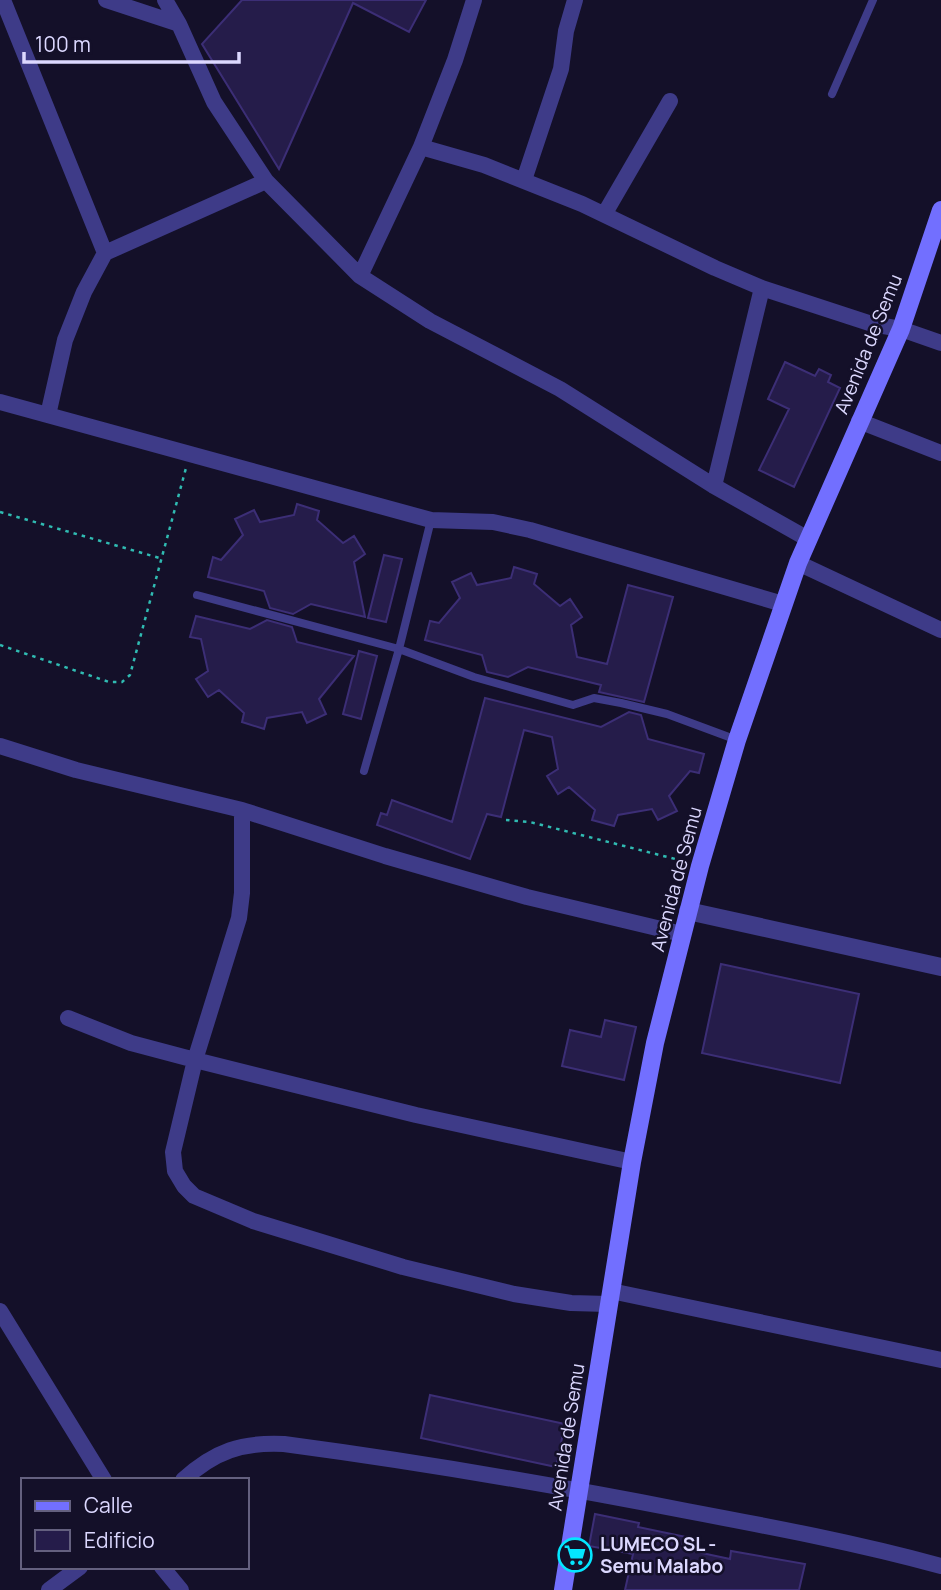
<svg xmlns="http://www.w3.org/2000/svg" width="941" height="1590" font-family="Manrope,sans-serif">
	<rect width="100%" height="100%" fill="#141029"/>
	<!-- building -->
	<path fill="#251c4a" stroke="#3c2e76" stroke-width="2" d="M 242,0 L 426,0 L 409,32 L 353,3 L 279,169 L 202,44 Z
		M 785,362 L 815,376 L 819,369 L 831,375 L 828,382 L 840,388 L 794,487 L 759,470 L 789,409 L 768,399 Z
		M 297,504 L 319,511 L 317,520 L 343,543 L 354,536 L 365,554 L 354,562 L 365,617 L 311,604 L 293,614 L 270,608 L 264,591 L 208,577 L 213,557 L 221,560 L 243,535 L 235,519 L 254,510 L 260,522 L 294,515 Z
		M 384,555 L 402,559 L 386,622 L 368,618 Z
		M 514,567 L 537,574 L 534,584 L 560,606 L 570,599 L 582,617 L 571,625 L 577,657 L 607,664 L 628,585 L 673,597 L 644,702 L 599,692 L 601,685 L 528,667 L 508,677 L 487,672 L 482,655 L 425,640 L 430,621 L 439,623 L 460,598 L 452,582 L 471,573 L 477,585 L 511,578 Z
		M 196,616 L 250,629 L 267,620 L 292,627 L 297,642 L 354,656 L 319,699 L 326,714 L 307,723 L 302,712 L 267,718 L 264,729 L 242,722 L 244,713 L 219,690 L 208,697 L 196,679 L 208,671 L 201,639 L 190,637 Z
		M 359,651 L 377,656 L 361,719 L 343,714 Z
		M 485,698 L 601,727 L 629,712 L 641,715 L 648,739 L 704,754 L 699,773 L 690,771 L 669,796 L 677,811 L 658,820 L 652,809 L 618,815 L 614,826 L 592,820 L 595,810 L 569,787 L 558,794 L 547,776 L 558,769 L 552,737 L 524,730 L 501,817 L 487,814 L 470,859 L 377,825 L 381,813 L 387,815 L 392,800 L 452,822 Z
		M 721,964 L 859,994 L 840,1083 L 702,1053 Z
		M 605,1020 L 636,1027 L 624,1080 L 562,1066 L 570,1030 L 601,1037 Z
		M 430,1395 L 565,1424 L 556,1467 L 421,1438 Z
		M 595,1514 L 639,1523 L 638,1527 L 686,1537 L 683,1549 L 730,1559 L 731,1551 L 805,1564 L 799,1590 L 625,1590 L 633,1554 L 589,1546 Z"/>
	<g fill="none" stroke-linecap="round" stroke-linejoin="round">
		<!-- path -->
		<path stroke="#30bbb2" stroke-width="2.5" stroke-dasharray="3.5 5" stroke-linecap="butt" d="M 0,512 L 163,559
			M 0,645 L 109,682 L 122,682 L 130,675 L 186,468
			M 506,820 L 530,822 L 687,862"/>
		<!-- service -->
		<path stroke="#3e3b88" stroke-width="8" d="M 832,94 L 873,0
			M 197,595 L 399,649 L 474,677 L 573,705 L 594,698 L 621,703 L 667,714 L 737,740
			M 364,771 L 399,649 L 431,520"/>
		<!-- minor -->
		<path stroke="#3e3b88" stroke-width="16" d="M 3,0 L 105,253
			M 106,0 L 179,24 L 214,102 L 266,181 L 360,276 L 430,321 L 560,389 L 714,486 L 808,539
			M 165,0 L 179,24
			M 421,147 L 484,165 L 582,204 L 715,268 L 762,288 L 872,324 L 901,329 L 941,343
			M 524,180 L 561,69 L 566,31 L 575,0
			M 605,213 L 670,101
			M 360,276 L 421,147 L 455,60 L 474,0
			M 0,402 L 431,520 L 493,522 L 530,530 L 783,604
			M 48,415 L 65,340 L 84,292 L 105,253 L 266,181
			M 859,421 L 941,453
			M 714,486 L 762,288
			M 798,563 L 941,630
			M 0,746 L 76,770 L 242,810 L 385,856 L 527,897 L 682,934
			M 242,810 L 242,893 L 239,918 L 195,1060 L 173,1152 L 175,1171 L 184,1186 L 194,1196 L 253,1221 L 403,1267 L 514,1294 L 571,1303 L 608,1304
			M 68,1018 L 131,1043 L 195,1060 L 416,1115 L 632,1162
			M 611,1291 L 941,1360
			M 0,1311 L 104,1480
			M 183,1480 C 215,1451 242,1442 284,1444 C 419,1462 554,1485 687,1511 C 772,1527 857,1543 941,1566
			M 162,1567 L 181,1590
			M 49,1590 L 80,1567"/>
		<!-- tertiary -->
		<path stroke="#3e3b88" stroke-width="18" d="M 688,911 L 941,967"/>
		<!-- secondary -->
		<path stroke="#726fff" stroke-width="18" d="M 563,1590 L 632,1162 L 655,1043 L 700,866 L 737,740 L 798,563 L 901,329 L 941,210"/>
	</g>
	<!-- icons -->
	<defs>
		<symbol id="supermarket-ring" viewBox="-11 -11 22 22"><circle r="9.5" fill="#141029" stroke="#04e6ff" stroke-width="1.5"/><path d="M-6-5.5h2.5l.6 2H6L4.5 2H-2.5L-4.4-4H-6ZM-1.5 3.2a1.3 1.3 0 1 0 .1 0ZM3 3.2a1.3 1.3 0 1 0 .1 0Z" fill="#04e6ff"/></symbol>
	</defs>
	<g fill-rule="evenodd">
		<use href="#supermarket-ring" x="556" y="1536" width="38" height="38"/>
	</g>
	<g text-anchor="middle" stroke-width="5" stroke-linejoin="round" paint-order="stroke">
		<!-- street labels -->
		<g font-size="19" fill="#dcd8ff" stroke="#141029">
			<text transform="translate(868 344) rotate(-68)" y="7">Avenida de Semu</text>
			<text transform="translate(676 879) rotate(-75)" y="7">Avenida de Semu</text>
			<text transform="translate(566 1437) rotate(-81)" y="7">Avenida de Semu</text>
		</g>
		<!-- poi labels -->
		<g font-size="19" font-weight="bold" fill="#dcd8ff" stroke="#141029" text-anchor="start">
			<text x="600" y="1551">LUMECO SL -<tspan x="600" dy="22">Semu Malabo</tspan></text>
		</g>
	</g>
	<!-- legend -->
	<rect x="21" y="1478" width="228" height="91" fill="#141029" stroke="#64607f" stroke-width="2"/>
	<rect x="35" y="1501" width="35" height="10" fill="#726fff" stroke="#64607f" stroke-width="2"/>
	<text x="84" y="1513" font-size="21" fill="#dcd8ff">Calle</text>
	<rect x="35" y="1530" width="35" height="21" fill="#251c4a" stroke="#64607f" stroke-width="2"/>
	<text x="84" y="1548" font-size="21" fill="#dcd8ff">Edificio</text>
	<!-- scale -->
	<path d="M24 52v10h215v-10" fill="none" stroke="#dcd8ff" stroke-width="3.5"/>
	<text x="35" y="52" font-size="21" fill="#dcd8ff" stroke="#141029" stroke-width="5" paint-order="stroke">100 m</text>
</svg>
